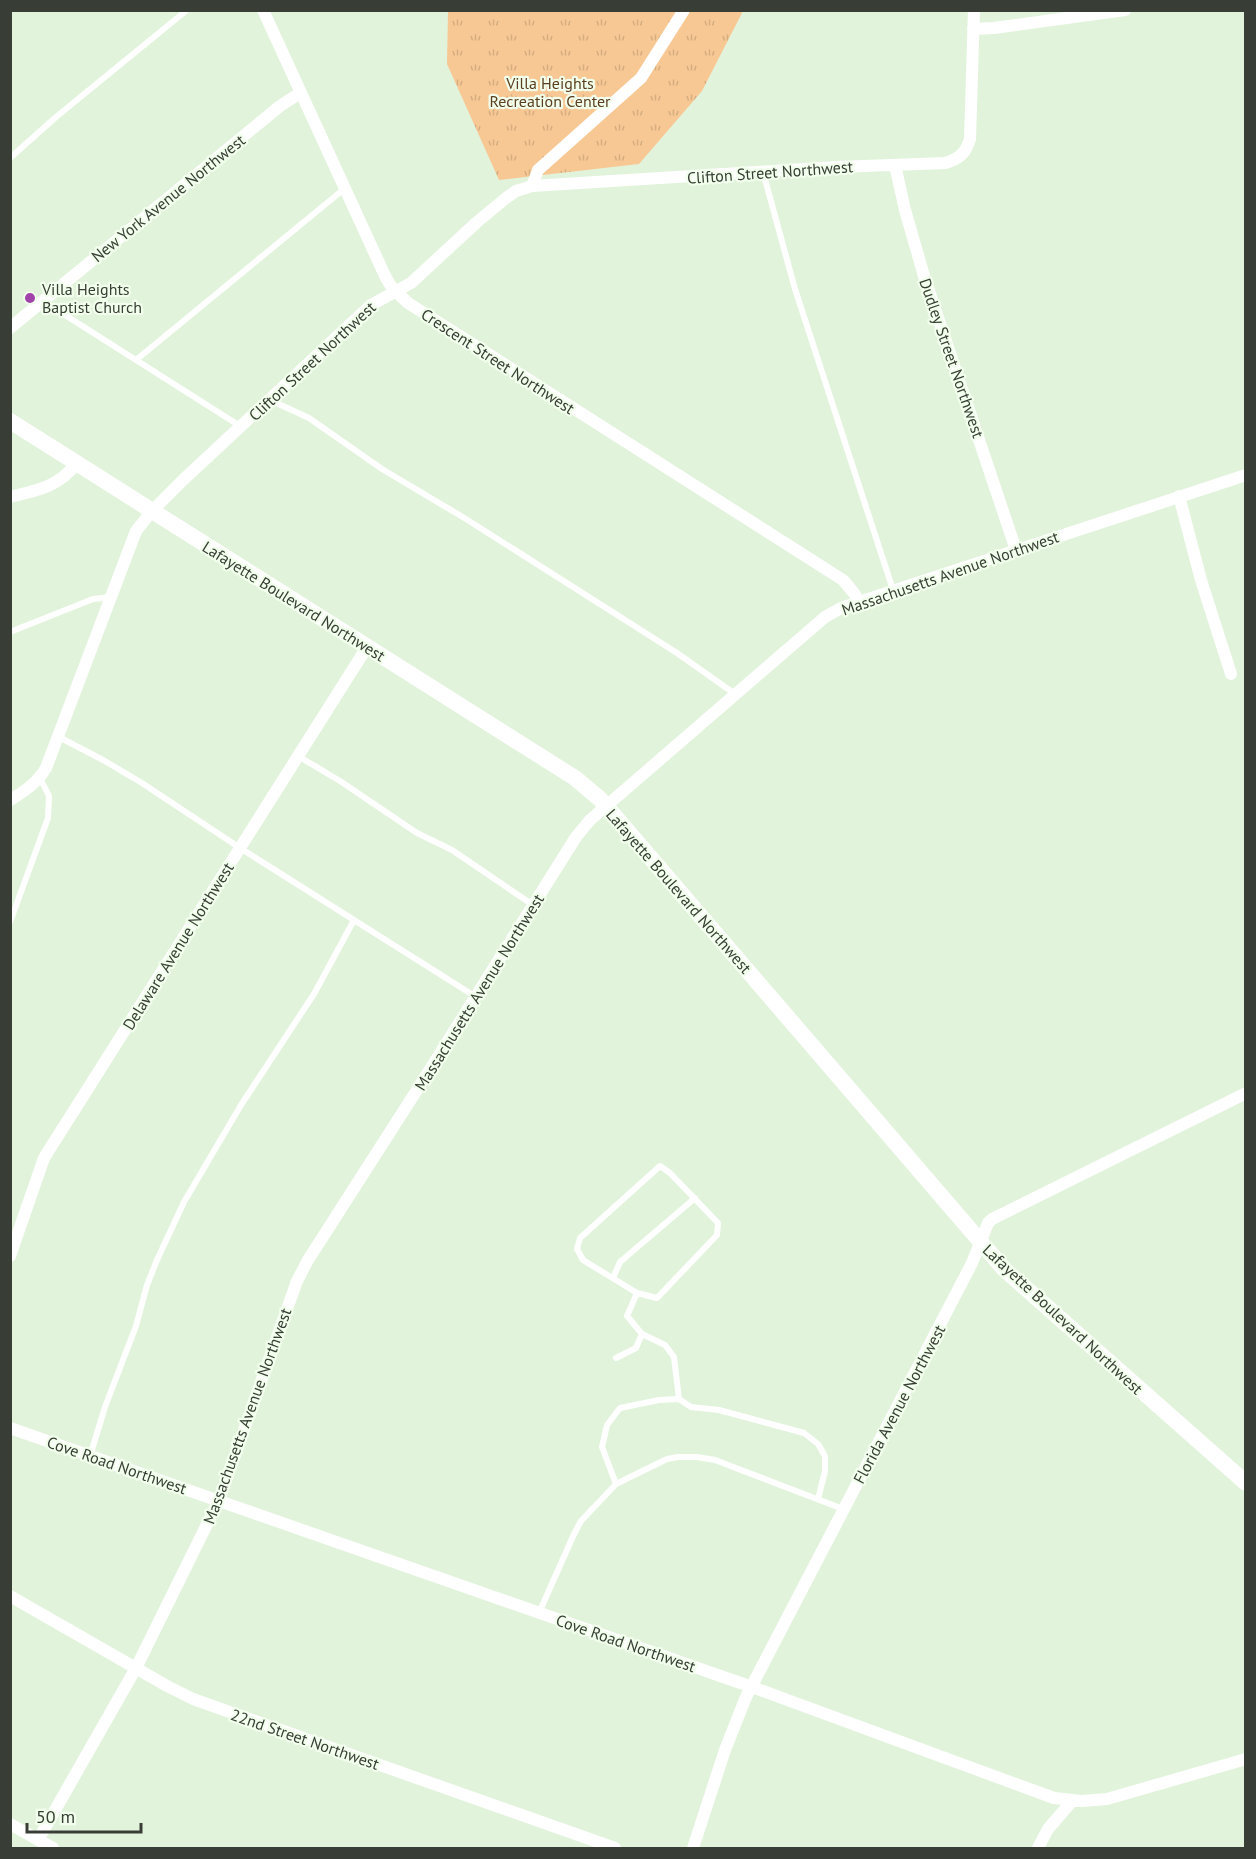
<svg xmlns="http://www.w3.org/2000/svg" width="1256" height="1859" font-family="'PT Sans',sans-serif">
	<defs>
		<pattern id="park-tufts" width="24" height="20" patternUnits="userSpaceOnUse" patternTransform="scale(1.5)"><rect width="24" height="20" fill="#f8c894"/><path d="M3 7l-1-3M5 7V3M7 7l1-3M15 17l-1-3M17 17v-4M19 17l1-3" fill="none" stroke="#d5ad80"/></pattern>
	</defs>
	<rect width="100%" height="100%" fill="#e2f3dc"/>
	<!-- park -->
	<path fill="url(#park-tufts)" d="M 448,11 L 743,11 L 702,91 L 639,164 L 499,180 L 447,64 Z"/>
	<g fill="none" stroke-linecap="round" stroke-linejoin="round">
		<!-- lane -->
		<path stroke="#fff" stroke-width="6" d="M 10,158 L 56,117 L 187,10
			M 763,172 L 795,289 L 893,590
			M 43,301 L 240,426
			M 136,360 L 344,189
			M 270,400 L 309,418 L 382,469 L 466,519 L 677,653 L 735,694
			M 10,632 L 93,599 L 111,597
			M 59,737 L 103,760 L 142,783 L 240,848 L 476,997
			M 298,756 L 340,781 L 417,833 L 452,850 L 533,905
			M 10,922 L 48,818 L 49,796 L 40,778
			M 660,1166 L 670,1173 L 718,1223 L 717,1235 L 657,1298 L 637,1293 L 583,1260 L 577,1249 L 580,1238 Z
			M 613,1278 L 620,1262 L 695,1198
			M 637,1293 L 627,1316 L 642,1334 L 665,1345 L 674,1357 L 679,1399
			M 616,1358 L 636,1348 L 642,1334
			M 90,1456 L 105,1407 L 136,1326 L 147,1285 L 157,1260 L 184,1202 L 241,1105 L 314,994 L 354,920
			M 616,1484 L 602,1447 L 607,1425 L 620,1408 L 659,1400 L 679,1399 L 691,1407 L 719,1410 L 804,1433 L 818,1444 L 825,1456 L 825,1471 L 818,1499
			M 539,1613 L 574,1534 L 581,1521 L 616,1484 L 667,1459 L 678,1457 L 697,1457 L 715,1460 L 843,1509"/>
		<!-- street -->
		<path stroke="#fff" stroke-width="12" d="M 263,10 L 386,278 L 393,289 L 408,303 L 843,580 L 854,593 L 859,602
			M 973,29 L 994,28 L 1125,10
			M 895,165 L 905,210 L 924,276 L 1016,550
			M 532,186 L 538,170 L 641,78 L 684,10
			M 10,328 L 280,106 L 300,93
			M 1179,496 L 1201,580 L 1231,674
			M 10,497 C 38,490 58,487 76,464
			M 10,800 C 25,791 37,783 46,768 L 136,531 L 152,511 L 183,480 L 371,305 L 411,283 L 477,222 L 506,198 L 516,191 L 532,186 L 837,167 L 945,163 C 959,159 966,153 970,139 L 974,10
			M 10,1256 L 44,1158 L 367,647
			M 10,1428 L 752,1687 L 1054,1798 L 1082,1801 L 1107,1799 L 1246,1759
			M 10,1596 L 167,1686 L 193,1699 L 615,1848
			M 10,1824 L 53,1848
			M 38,1840 L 136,1668 L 219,1500 L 297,1281 L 308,1260 L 424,1079 L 576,837 L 590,820 L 825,617 L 841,608 L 1246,475
			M 693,1848 L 725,1750 L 746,1697 L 972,1263 L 988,1223 L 992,1219 L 1246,1093
			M 1038,1848 L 1048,1829 L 1072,1801"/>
		<!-- secondary -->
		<path stroke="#fff" stroke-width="16" d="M 10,421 L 575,778 L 600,799 L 1004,1269 L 1246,1483"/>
	</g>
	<!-- markers -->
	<circle fill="#a243ac" stroke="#f1ffec" stroke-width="2" cx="30" cy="298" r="6"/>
	<g text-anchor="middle" stroke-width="4.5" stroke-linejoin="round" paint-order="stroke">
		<!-- park labels -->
		<g font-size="16" fill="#5b3e1e" stroke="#f1ffec">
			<text x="550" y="89">Villa Heights<tspan x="550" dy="18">Recreation Center</tspan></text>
		</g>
		<!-- street labels -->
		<g font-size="16" fill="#383e35" stroke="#f1ffec">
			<text transform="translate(770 172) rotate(-4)" y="6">Clifton Street Northwest</text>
			<text transform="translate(168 198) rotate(-39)" y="6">New York Avenue Northwest</text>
			<text transform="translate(952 358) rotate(71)" y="6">Dudley Street Northwest</text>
			<text transform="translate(312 361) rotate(-43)" y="6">Clifton Street Northwest</text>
			<text transform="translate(498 361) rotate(33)" y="6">Crescent Street Northwest</text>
			<text transform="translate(950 573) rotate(-19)" y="6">Massachusetts Avenue Northwest</text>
			<text transform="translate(294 601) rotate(32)" y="6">Lafayette Boulevard Northwest</text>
			<text transform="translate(679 891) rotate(49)" y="6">Lafayette Boulevard Northwest</text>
			<text transform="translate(178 946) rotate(-58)" y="6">Delaware Avenue Northwest</text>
			<text transform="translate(479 992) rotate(-58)" y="6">Massachusetts Avenue Northwest</text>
			<text transform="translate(1063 1319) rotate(43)" y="6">Lafayette Boulevard Northwest</text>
			<text transform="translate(899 1404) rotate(-62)" y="6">Florida Avenue Northwest</text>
			<text transform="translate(247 1416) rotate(-70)" y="6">Massachusetts Avenue Northwest</text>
			<text transform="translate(117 1465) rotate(19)" y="6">Cove Road Northwest</text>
			<text transform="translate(626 1643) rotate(19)" y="6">Cove Road Northwest</text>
			<text transform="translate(305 1739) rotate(19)" y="6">22nd Street Northwest</text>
		</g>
		<!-- poi labels -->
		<g font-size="16" fill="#383e35" stroke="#f1ffec" text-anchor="start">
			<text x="42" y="295">Villa Heights<tspan x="42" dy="18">Baptist Church</tspan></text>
		</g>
	</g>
	<!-- border -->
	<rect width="1256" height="1859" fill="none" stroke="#383e35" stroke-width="24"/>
	<!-- scale -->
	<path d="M27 1823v9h114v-9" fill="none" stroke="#383e35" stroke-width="3"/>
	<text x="36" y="1823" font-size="18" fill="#383e35" stroke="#f1ffec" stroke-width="4.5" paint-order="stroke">50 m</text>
</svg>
